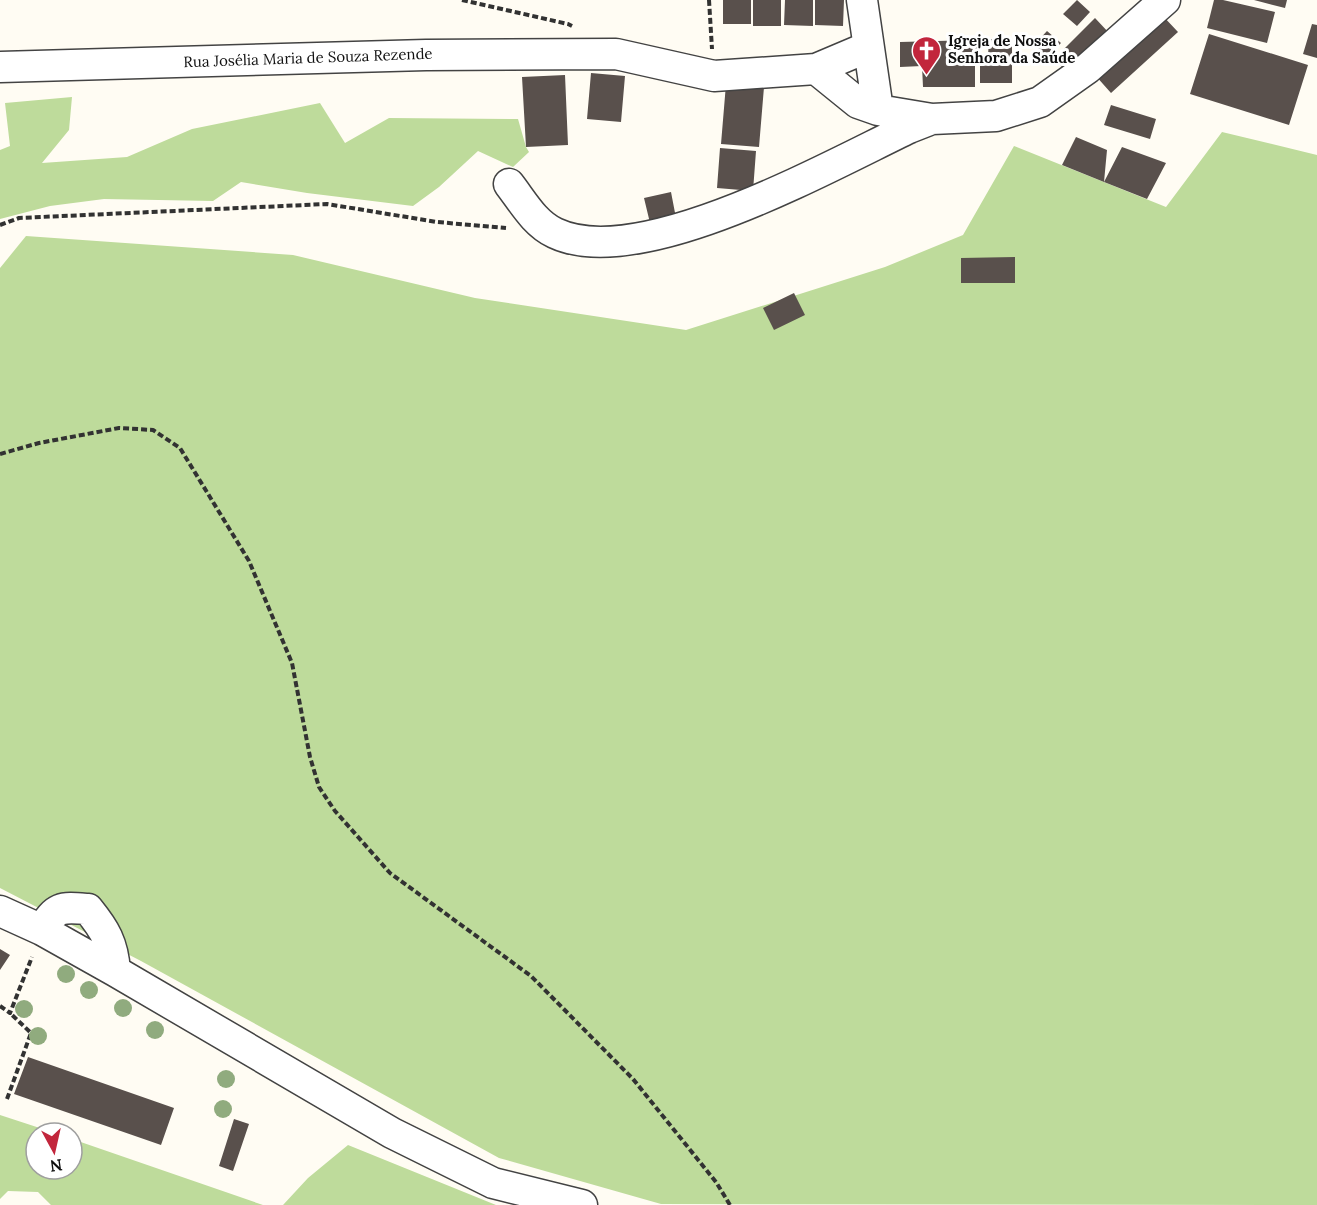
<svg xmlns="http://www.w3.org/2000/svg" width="1317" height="1205" font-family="Lora,serif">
	<rect width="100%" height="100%" fill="#fffcf3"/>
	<!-- forest -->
	<path fill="#bedb9b" d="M 72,97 L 69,130 L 42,163 L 127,157 L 192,129 L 320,103 L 345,143 L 389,118 L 518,119 L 526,147 L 529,152 L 513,167 L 478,151 L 439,187 L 413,206 L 307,193 L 241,182 L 213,201 L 104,199 L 50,206 L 0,219 L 0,150 L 10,146 L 5,103 Z
		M 1222,132 L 1317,155 L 1317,1205 L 661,1204 L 499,1158 L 141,961 L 0,888 L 0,268 L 26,236 L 293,255 L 475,298 L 686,330 L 885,267 L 963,235 L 1014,146 L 1166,207 Z
		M 0,1115 L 55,1133 L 36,1133 L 36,1169 L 72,1169 L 72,1139 L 263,1205 L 51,1205 L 38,1192 L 8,1191 L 0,1199 Z
		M 348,1145 L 496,1205 L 283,1205 L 308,1178 Z"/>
	<!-- building -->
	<path fill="#59504c" d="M 723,0 L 751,0 L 751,24 L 723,24 Z
		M 753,0 L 781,0 L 781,26 L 753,26 Z
		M 785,0 L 813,0 L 813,26 L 784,25 Z
		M 815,0 L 844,0 L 843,26 L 815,25 Z
		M 1077,0 L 1090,12 L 1077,26 L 1063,14 Z
		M 1214,0 L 1223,0 L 1275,12 L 1267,43 L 1207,28 Z
		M 1254,0 L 1287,0 L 1285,8 Z
		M 1162,15 L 1178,32 L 1111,93 L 1095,75 Z
		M 1095,18 L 1110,34 L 1070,75 L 1054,59 Z
		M 1312,24 L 1317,25 L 1317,58 L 1303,54 Z
		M 1047,31 L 1061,43 L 1047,57 L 1034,45 Z
		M 1209,34 L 1308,65 L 1289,125 L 1190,94 Z
		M 989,39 L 1012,39 L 1012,83 L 980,83 L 980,56 L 988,56 Z
		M 975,40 L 975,87 L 923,87 L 922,66 L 900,67 L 900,42 Z
		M 591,73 L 625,76 L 621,122 L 587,119 Z
		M 565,75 L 568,145 L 526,147 L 522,77 Z
		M 726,84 L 764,87 L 759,147 L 721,144 Z
		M 1111,105 L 1156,119 L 1150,139 L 1104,125 Z
		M 1076,137 L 1107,150 L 1104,182 L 1062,165 Z
		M 1122,147 L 1166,163 L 1147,199 L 1104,182 Z
		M 720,148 L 756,151 L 753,191 L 717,188 Z
		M 671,192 L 676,218 L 650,223 L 644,198 Z
		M 1015,257 L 1015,283 L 961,283 L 961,258 Z
		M 794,293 L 805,315 L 774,330 L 763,308 Z
		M 0,949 L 10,955 L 0,970 Z
		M 28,1057 L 174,1108 L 161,1145 L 14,1094 Z
		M 234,1119 L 249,1124 L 233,1171 L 219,1166 Z"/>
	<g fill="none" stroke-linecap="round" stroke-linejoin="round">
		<defs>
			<path id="minor" d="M 862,0 L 878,110
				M 0,67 L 426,55 L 616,54 L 714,76 L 816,69 L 868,47
				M 816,69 L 858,103 L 878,110 L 932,119 L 996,116 L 1040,102 L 1088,68 L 1165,0
				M 509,184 C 523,202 534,223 555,233 C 639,273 829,166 909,128 L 932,119
				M 0,911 L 42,930 L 115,971 L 392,1133 L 493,1183 L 582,1205
				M 42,930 C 56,906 61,907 88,909 C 105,930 113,943 115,971"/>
		</defs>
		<!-- minor casing -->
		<use href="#minor" stroke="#434343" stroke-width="33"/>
		<!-- path -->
		<path stroke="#323232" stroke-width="4" stroke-dasharray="6 3" stroke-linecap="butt" d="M 462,0 L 568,24 L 572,26
			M 709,0 L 712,49
			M 0,225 L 19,218 L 327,204 L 437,222 L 506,228
			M 0,454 L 39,443 L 119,428 L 153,430 L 180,448 L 249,561 L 292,663 L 310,757 L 319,787 L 335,811 L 390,873 L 531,976 L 633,1079 L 716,1182 L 730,1205
			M 0,1006 L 10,1013 L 32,957
			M 7,1099 L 31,1033 L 10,1013"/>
		<!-- minor -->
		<use href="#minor" stroke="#fff" stroke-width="30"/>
	</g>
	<!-- trees -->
	<g fill="#90ab7e">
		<circle cx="66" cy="974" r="9"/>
		<circle cx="89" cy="990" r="9"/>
		<circle cx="123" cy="1008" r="9"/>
		<circle cx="24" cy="1009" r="9"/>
		<circle cx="155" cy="1030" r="9"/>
		<circle cx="38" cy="1036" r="9"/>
		<circle cx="226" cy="1079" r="9"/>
		<circle cx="223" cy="1109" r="9"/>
	</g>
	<!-- icons -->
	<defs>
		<symbol id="church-pin" viewBox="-11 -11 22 30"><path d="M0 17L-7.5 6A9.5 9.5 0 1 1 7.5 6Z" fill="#c2263c" stroke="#fff"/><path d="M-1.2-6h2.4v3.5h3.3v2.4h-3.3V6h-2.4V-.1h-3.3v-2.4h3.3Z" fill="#fff"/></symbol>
	</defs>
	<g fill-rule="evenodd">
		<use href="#church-pin" x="910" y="34" width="33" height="45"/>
	</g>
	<g text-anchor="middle" stroke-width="6" stroke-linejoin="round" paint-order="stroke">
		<!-- poi labels -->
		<g font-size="15" font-weight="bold" fill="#101010" stroke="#fff" text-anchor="start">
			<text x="948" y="46">Igreja de Nossa<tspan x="948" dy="17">Senhora da Saúde</tspan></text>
		</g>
		<!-- street labels -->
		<g font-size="15" fill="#101010" stroke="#fff">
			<text transform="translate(308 58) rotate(-2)" y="5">Rua Josélia Maria de Souza Rezende</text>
		</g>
	</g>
	<!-- north arrow -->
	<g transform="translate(54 1151) rotate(172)"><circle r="28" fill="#ffffff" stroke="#9f9f9f" stroke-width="1.5"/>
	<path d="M0-4.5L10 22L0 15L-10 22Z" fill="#c2263c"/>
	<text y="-9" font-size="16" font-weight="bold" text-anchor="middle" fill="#101010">N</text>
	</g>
</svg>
